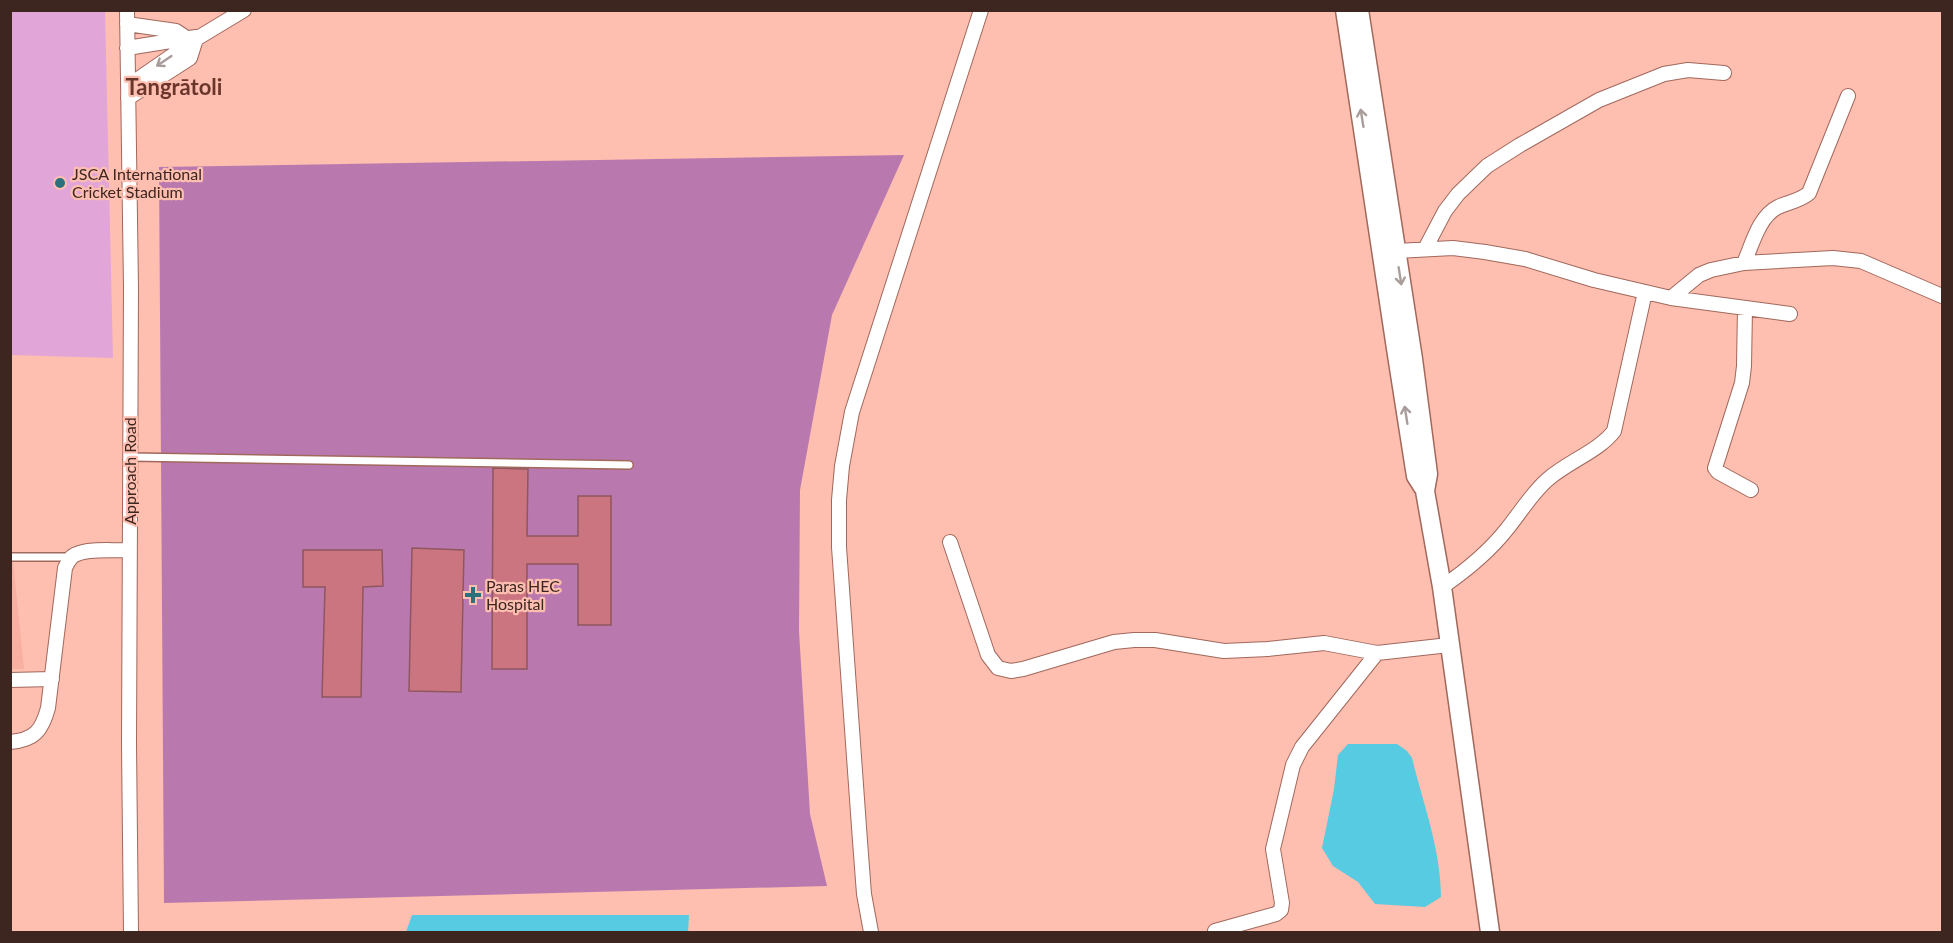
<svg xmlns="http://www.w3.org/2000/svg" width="1953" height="943" font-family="Lato,sans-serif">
	<rect width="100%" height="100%" fill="#febeb0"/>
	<!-- built -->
	<path fill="#f7b0a1" d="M 11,542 L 24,669 L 11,669 Z"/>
	<!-- green -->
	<path fill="#e2a5d8" d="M 11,10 L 105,11 L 113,358 L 11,355 Z"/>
	<!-- forest -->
	<path fill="#b979af" d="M 904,155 L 832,315 L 800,490 L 799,631 L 810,814 L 827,886 L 164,903 L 159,167 Z"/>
	<!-- water -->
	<path fill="#57cbe1" d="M 1348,744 L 1397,744 L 1407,751 L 1412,758 C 1423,803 1441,850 1441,897 L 1425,907 L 1375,904 L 1358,882 L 1333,866 L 1322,848 L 1334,789 L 1338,755 Z
		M 412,915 L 689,915 L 688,932 L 406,932 Z"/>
	<!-- building -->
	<path fill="#cb7580" stroke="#90565d" stroke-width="1.5" d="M 493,468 L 528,469 L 527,536 L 578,536 L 578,496 L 611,496 L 611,625 L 578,625 L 578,564 L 527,564 L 527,669 L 492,669 Z
		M 412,548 L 464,550 L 461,692 L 409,691 Z
		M 303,550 L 382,550 L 383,586 L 363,587 L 361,697 L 322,697 L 325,587 L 303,587 Z"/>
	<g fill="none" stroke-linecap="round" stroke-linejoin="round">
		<defs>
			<path id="lane" d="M 130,457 L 629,465
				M 10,557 L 72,557"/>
			<path id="street" d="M 127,10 L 131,288 L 129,744 L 131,932
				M 127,24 L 176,31 L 188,39
				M 127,48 L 196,37
				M 128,86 L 196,39 L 244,10
				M 128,98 L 190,58 L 196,39
				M 1425,249 L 1445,211 L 1458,194 L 1487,166 L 1520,145 L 1599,100 L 1664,74 L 1688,70 L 1724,73
				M 1396,251 L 1453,248 L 1485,252 L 1525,259 L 1594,280 L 1671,298 L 1790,314
				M 1744,263 C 1752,245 1759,216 1778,207 C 1788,202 1800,201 1809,193 L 1848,96
				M 1671,298 L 1699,275 L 1711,270 L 1744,263 L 1833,258 L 1861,261 L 1942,296
				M 1745,308 L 1744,366 L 1742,383 L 1715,468 L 1718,472 L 1751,490
				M 950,542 L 988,655 L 998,668 L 1011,671 L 1023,669 L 1114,642 L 1134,640 L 1155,640 L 1224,651 L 1268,649 L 1324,643 L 1377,653 L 1449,645
				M 1442,587 C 1467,570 1488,553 1507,529 C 1520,513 1532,493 1547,480 C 1567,462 1599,451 1614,431 L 1645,292
				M 10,680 L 52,679
				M 10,742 C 35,740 42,730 48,708 L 65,568 C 68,562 70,556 77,554 C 89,548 115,551 129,550
				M 1215,931 L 1276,914 L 1281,910 L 1282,903 L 1273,849 L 1293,765 L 1302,747 L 1318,727 L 1377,653
				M 871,932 L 864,894 L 860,841 L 839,547 L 839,500 L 842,466 L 852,412 L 981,10"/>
			<path id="secondary" d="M 1345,10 C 1369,166 1391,321 1416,476 L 1423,487
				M 1359,10 L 1413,359 L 1428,474 L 1425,491 L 1442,587 L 1490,932"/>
		</defs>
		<!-- lane casing -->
		<use href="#lane" stroke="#a1685c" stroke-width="10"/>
		<!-- street casing -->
		<use href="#street" stroke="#a1685c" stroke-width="16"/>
		<!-- secondary casing -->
		<use href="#secondary" stroke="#a1685c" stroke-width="21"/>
		<!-- lane -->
		<use href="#lane" stroke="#fff" stroke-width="7"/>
		<!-- street -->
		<use href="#street" stroke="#fff" stroke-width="14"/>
		<!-- secondary -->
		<use href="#secondary" stroke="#fff" stroke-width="18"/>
	</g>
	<!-- one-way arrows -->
	<defs><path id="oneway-shaft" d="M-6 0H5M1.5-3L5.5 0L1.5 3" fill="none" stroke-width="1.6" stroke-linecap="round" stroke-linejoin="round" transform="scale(1.5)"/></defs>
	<g stroke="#a89d9b">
		<use href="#oneway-shaft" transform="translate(164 61) rotate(146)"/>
		<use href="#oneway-shaft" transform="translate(1362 118) rotate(-99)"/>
		<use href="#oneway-shaft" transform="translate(1400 276) rotate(81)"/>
		<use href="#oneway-shaft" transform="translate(1406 415) rotate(-99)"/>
	</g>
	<!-- markers -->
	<g fill="#2a707d" stroke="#febeb0" stroke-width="2">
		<circle cx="60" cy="183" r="6"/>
		<path d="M470 586h6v6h6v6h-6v6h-6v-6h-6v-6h6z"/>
	</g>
	<g text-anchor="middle" stroke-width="4.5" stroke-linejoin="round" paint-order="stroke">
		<!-- poi labels -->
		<g font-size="16" fill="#3d2520" stroke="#febeb0" text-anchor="start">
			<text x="72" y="180">JSCA International<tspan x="72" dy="18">Cricket Stadium</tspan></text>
			<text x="486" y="592">Paras HEC<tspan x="486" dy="18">Hospital</tspan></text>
		</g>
		<!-- street labels -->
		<g font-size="16" fill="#3d2520" stroke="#febeb0">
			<text transform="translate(130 471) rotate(-90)" y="6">Approach Road</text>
		</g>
		<!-- district labels -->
		<g font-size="22" font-weight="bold" fill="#6a362c" stroke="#febeb0">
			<text x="174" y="95">Tangrātoli</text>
		</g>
	</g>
	<!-- border -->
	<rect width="1953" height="943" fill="none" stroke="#3d2520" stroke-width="24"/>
</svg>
